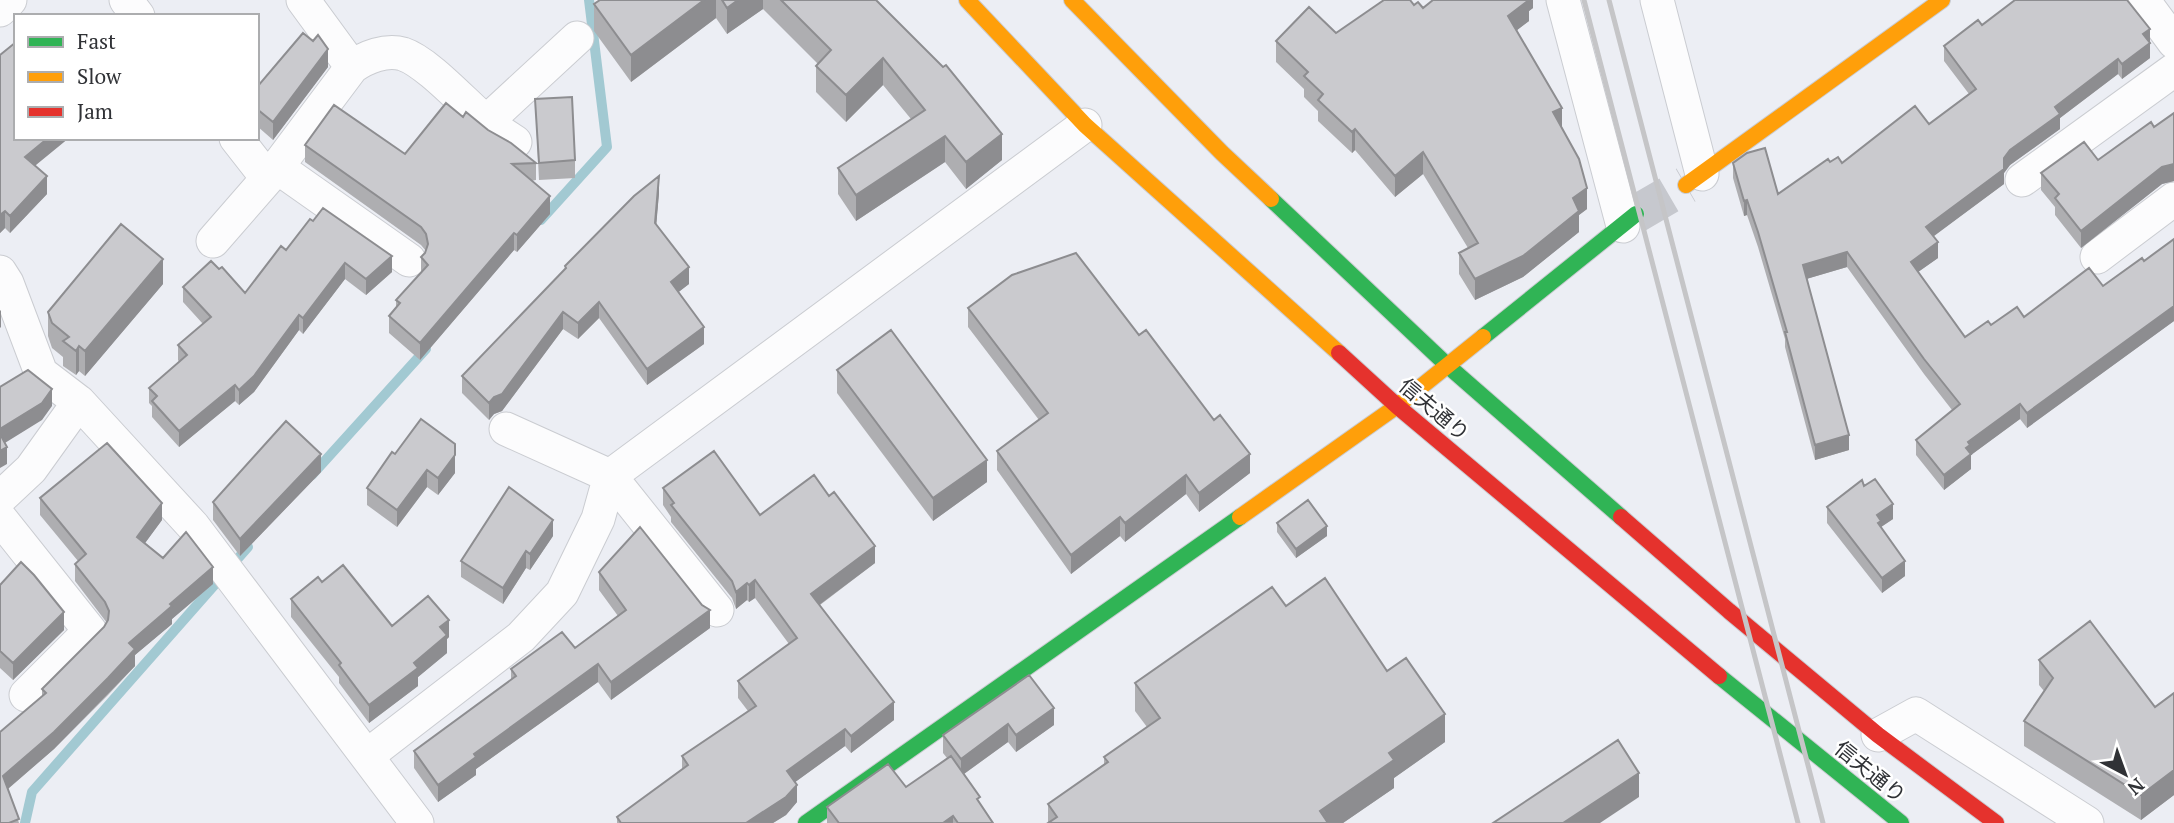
<svg xmlns="http://www.w3.org/2000/svg" width="2174" height="823" font-family="'PT Serif','Noto Sans JP',serif">
	<rect width="100%" height="100%" fill="#eceef4"/>
	<g fill="none" stroke-linecap="round" stroke-linejoin="round">
		<!-- stream -->
		<path stroke="#a2c9d2" stroke-width="10" d="M 541,220 L 607,147 L 589,0
			M 312,475 L 426,349
			M 25,823 L 32,792 L 248,547"/>
		<!-- secondary-tunnel -->
		<path stroke="#c6c8ce" stroke-width="38" stroke-dasharray="38 19" stroke-linecap="butt" d="M 1636,214 L 1686,185"/>
		<defs>
			<path id="street" d="M 126,0 L 138,16
				M 303,0 L 352,67
				M 1563,0 L 1623,226
				M 1657,0 L 1702,174
				M 2143,0 L 2174,42
				M 0,10 L 10,0
				M 486,122 L 577,38
				M 236,138 L 261,170 L 284,172 L 409,260
				M 2022,180 L 2174,70
				M 213,241 L 274,171 L 352,67 C 366,57 386,49 403,54 C 427,62 463,102 484,120 C 493,128 504,135 515,142
				M 2097,257 L 2174,199
				M 0,272 L 7,283 L 41,373 L 79,402 L 193,526 L 417,823
				M 506,429 L 610,476 L 1085,125
				M 610,476 L 717,610
				M 0,498 L 31,469 L 79,402
				M 0,518 L 90,631 L 26,695
				M 1878,735 L 1916,714 L 2087,823
				M 368,755 L 521,637 L 562,593 L 598,519 L 610,476"/>
			<path id="fast" d="M 1271,199 L 1448,366 L 1621,517
				M 1483,337 L 1636,214
				M 1719,676 L 1901,823
				M 806,823 L 1240,517"/>
			<path id="slow" d="M 967,0 L 1085,125 L 1339,353
				M 1072,0 L 1222,153 L 1271,199
				M 1686,185 L 1942,0
				M 1240,517 L 1397,406 L 1483,337"/>
			<path id="jam" d="M 1339,353 L 1397,406 L 1719,676
				M 1621,517 L 1729,611 L 1878,735 L 1996,823"/>
		</defs>
		<!-- street casing -->
		<use href="#street" stroke="#caccd1" stroke-width="35"/>
		<!-- fast casing -->
		<use href="#fast" stroke="#caccd1" stroke-width="18"/>
		<!-- slow casing -->
		<use href="#slow" stroke="#caccd1" stroke-width="18"/>
		<!-- jam casing -->
		<use href="#jam" stroke="#caccd1" stroke-width="18"/>
		<!-- street -->
		<use href="#street" stroke="#fcfcfd" stroke-width="33"/>
		<!-- fast -->
		<use href="#fast" stroke="#30b455" stroke-width="16"/>
		<!-- slow -->
		<use href="#slow" stroke="#ff9f0a" stroke-width="16"/>
		<!-- jam -->
		<use href="#jam" stroke="#e5322d" stroke-width="16"/>
		<!-- rail -->
		<path stroke="#c5c5c7" stroke-width="5" d="M 1584,0 L 1798,823
			M 1609,0 L 1823,823"/>
	</g>
	<!-- wall -->
	<path fill="#aeaeb1" d="M 600,0 L 876,0 L 1002,160 L 966,189 L 945,162 L 856,221 L 838,194 L 838,168 L 911,119 L 883,85 L 846,122 L 816,92 L 816,66 L 818,64 L 763,9 L 727,34 L 716,18 L 631,82 L 594,31 L 594,4 Z
		M 1533,0 L 1533,8 L 1529,11 L 1529,21 L 1517,30 L 1562,127 L 1587,209 L 1579,215 L 1579,232 L 1523,277 L 1475,300 L 1459,274 L 1459,253 L 1468,248 L 1423,174 L 1395,197 L 1355,150 L 1352,153 L 1318,121 L 1318,111 L 1304,97 L 1304,89 L 1276,62 L 1276,41 L 1336,33 L 1414,5 L 1423,8 Z
		M 1982,25 L 2150,29 L 2150,58 L 2122,79 L 2118,74 L 2060,118 L 2060,129 L 2010,165 L 2004,173 L 2004,184 L 1933,236 L 1938,258 L 1918,272 L 1965,337 L 1991,325 L 2024,317 L 2103,286 L 2144,261 L 2174,239 L 2174,321 L 2027,428 L 2020,419 L 1971,455 L 1971,469 L 1944,490 L 1916,455 L 1916,440 L 1952,410 L 1924,374 L 1847,267 L 1806,279 L 1849,450 L 1815,460 L 1785,347 L 1785,339 L 1758,247 L 1747,215 L 1744,216 L 1733,178 L 1733,163 L 1778,194 L 1830,162 L 1842,163 L 1929,124 L 1969,94 L 1944,61 L 1944,46 Z
		M 0,55 L 35,166 L 47,194 L 10,233 L 5,228 L 0,233 Z
		M 328,67 L 273,140 L 257,126 L 257,87 Z
		M 535,99 L 575,160 L 575,178 L 539,180 Z
		M 2174,113 L 2174,181 L 2162,184 L 2081,248 L 2055,215 L 2055,207 L 2041,190 L 2041,173 L 2098,160 L 2154,127 Z
		M 463,117 L 488,130 L 536,163 L 536,180 L 531,181 L 550,214 L 517,252 L 514,250 L 420,360 L 389,333 L 389,316 L 396,307 L 396,300 L 421,273 L 421,257 L 426,251 L 421,245 L 305,162 L 305,145 L 405,154 Z
		M 659,193 L 656,225 L 689,284 L 678,292 L 704,344 L 647,385 L 599,318 L 578,339 L 563,329 L 502,411 L 494,414 L 489,420 L 462,393 L 462,376 L 565,270 L 565,266 Z
		M 286,250 L 392,272 L 366,295 L 345,279 L 303,334 L 299,330 L 254,392 L 239,405 L 235,401 L 179,447 L 152,417 L 152,406 L 149,403 L 149,388 L 179,362 L 178,360 L 178,345 L 203,324 L 183,302 L 183,287 L 219,269 L 245,293 Z
		M 163,284 L 85,376 L 79,371 L 76,375 L 63,366 L 63,357 L 52,348 L 48,336 L 48,312 Z
		M 968,308 L 1139,335 L 1250,473 L 1199,512 L 1186,494 L 1125,542 L 1120,536 L 1071,574 L 997,470 L 997,451 L 1039,420 L 968,327 Z
		M 837,370 L 987,482 L 933,521 L 837,393 Z
		M 395,454 L 455,473 L 438,495 L 427,487 L 397,527 L 367,505 L 367,488 Z
		M 321,472 L 240,556 L 213,520 L 213,502 Z
		M 1864,486 L 1893,519 L 1881,527 L 1905,576 L 1882,593 L 1827,523 L 1827,507 Z
		M 663,488 L 760,515 L 875,563 L 820,605 L 894,720 L 851,753 L 845,746 L 795,782 L 797,802 L 786,815 L 773,823 L 617,823 L 617,817 L 682,770 L 682,756 L 748,711 L 738,698 L 738,681 L 789,644 L 755,598 L 749,602 L 747,600 L 736,609 L 732,598 L 671,522 L 671,517 L 663,505 Z
		M 40,498 L 162,520 L 145,543 L 163,558 L 213,584 L 172,619 L 172,624 L 135,655 L 135,666 L 108,695 L 54,749 L 8,789 L 19,823 L 0,823 L 0,732 L 42,697 L 42,689 L 104,627 L 107,623 L 75,581 L 75,564 L 78,561 L 40,515 Z
		M 1277,523 L 1327,536 L 1296,558 L 1277,532 Z
		M 553,536 L 530,570 L 526,568 L 503,604 L 461,577 L 461,561 Z
		M 599,572 L 710,628 L 611,700 L 598,682 L 476,769 L 476,775 L 438,802 L 414,768 L 414,751 L 511,680 L 511,669 L 575,648 L 618,616 L 599,590 Z
		M 322,582 L 392,626 L 449,637 L 447,639 L 447,653 L 418,677 L 418,686 L 369,723 L 339,683 L 339,677 L 291,617 L 291,599 Z
		M 0,585 L 64,630 L 13,680 L 0,668 Z
		M 1286,606 L 1387,671 L 1445,742 L 1394,778 L 1394,788 L 1343,823 L 1048,823 L 1048,804 L 1104,764 L 1104,757 L 1147,727 L 1135,711 L 1135,683 Z
		M 2039,660 L 2155,707 L 2174,693 L 2174,795 L 2141,820 L 2024,746 L 2024,721 L 2044,691 L 2039,685 Z
		M 1029,675 L 1054,725 L 1016,752 L 1008,742 L 964,774 L 980,804 L 993,823 L 827,823 L 827,807 L 906,787 L 947,758 L 943,753 L 943,735 Z"/>
	<!-- shaded-wall -->
	<path fill="#8d8d90" d="M 704,0 L 716,0 L 716,18 L 631,82 L 631,55 Z
		M 738,0 L 763,0 L 763,9 L 727,34 L 727,8 Z
		M 1524,0 L 1533,0 L 1533,8 L 1529,11 L 1529,21 L 1508,37 L 1508,16 Z
		M 2150,29 L 2150,58 L 2122,79 L 2122,64 L 2143,34 Z
		M 328,49 L 328,67 L 273,140 L 273,122 Z
		M 883,58 L 883,85 L 846,122 L 846,95 Z
		M 2118,59 L 2118,74 L 2060,118 L 2060,129 L 2010,165 L 2004,173 L 2004,184 L 1926,242 L 1926,227 L 2004,158 L 2010,150 L 2055,107 Z
		M 1562,108 L 1562,129 L 1553,112 Z
		M 1355,129 L 1355,150 L 1352,153 L 1352,132 Z
		M 1002,134 L 1002,160 L 966,189 L 966,162 Z
		M 945,136 L 945,162 L 856,221 L 856,195 Z
		M 48,138 L 69,138 L 25,174 L 25,157 Z
		M 1423,152 L 1423,174 L 1395,197 L 1395,176 Z
		M 2174,164 L 2174,181 L 2162,184 L 2081,248 L 2081,231 L 2162,167 Z
		M 47,176 L 47,194 L 10,233 L 10,216 Z
		M 659,176 L 659,193 L 655,240 L 655,223 Z
		M 1587,188 L 1587,209 L 1579,215 L 1579,232 L 1523,277 L 1475,300 L 1475,279 L 1573,198 Z
		M 550,196 L 550,214 L 517,252 L 517,235 Z
		M 1747,200 L 1747,215 L 1744,216 L 1744,201 Z
		M 5,211 L 5,228 L 0,233 L 0,215 Z
		M 514,233 L 514,250 L 420,360 L 420,343 Z
		M 1938,242 L 1938,258 L 1911,277 L 1911,262 Z
		M 1847,252 L 1847,267 L 1803,280 L 1803,265 Z
		M 392,256 L 392,272 L 366,295 L 366,279 Z
		M 163,259 L 163,284 L 85,376 L 85,351 Z
		M 345,263 L 345,279 L 303,334 L 303,318 Z
		M 689,267 L 689,284 L 671,298 L 671,282 Z
		M 599,302 L 599,318 L 578,339 L 578,323 Z
		M 2174,306 L 2174,321 L 2027,428 L 2027,413 Z
		M 1,310 L 1,327 L 0,328 L 0,311 Z
		M 563,312 L 563,329 L 502,411 L 494,414 L 489,420 L 489,403 Z
		M 299,315 L 299,330 L 254,392 L 239,405 L 239,390 Z
		M 704,327 L 704,344 L 647,385 L 647,369 Z
		M 79,346 L 79,371 L 76,375 L 76,351 Z
		M 235,385 L 235,401 L 179,447 L 179,431 Z
		M 52,389 L 52,406 L 42,420 L 0,446 L 0,429 Z
		M 2020,404 L 2020,419 L 1971,455 L 1971,469 L 1944,490 L 1944,475 L 1968,442 Z
		M 1849,435 L 1849,450 L 1815,460 L 1815,445 Z
		M 7,447 L 7,464 L 0,468 L 0,451 Z
		M 321,454 L 321,472 L 240,556 L 240,539 Z
		M 1250,454 L 1250,473 L 1199,512 L 1199,493 Z
		M 455,455 L 455,473 L 438,495 L 438,478 Z
		M 987,460 L 987,482 L 933,521 L 933,498 Z
		M 427,470 L 427,487 L 397,527 L 397,510 Z
		M 1186,475 L 1186,494 L 1125,542 L 1125,523 Z
		M 162,503 L 162,520 L 137,554 L 137,537 Z
		M 1893,504 L 1893,519 L 1881,527 L 1881,536 L 1877,515 Z
		M 1120,517 L 1120,536 L 1071,574 L 1071,555 Z
		M 553,520 L 553,536 L 530,570 L 530,554 Z
		M 1327,526 L 1327,536 L 1296,558 L 1296,549 Z
		M 875,546 L 875,563 L 811,611 L 811,594 Z
		M 526,551 L 526,568 L 503,604 L 503,588 Z
		M 1905,561 L 1905,576 L 1882,593 L 1882,578 Z
		M 213,567 L 213,584 L 172,619 L 172,624 L 135,655 L 135,666 L 54,749 L 3,793 L 3,776 L 129,643 L 170,604 Z
		M 755,580 L 755,598 L 749,602 L 749,585 Z
		M 747,583 L 747,600 L 736,609 L 736,592 Z
		M 710,610 L 710,628 L 611,700 L 611,682 Z
		M 64,612 L 64,630 L 13,680 L 13,663 Z
		M 449,620 L 449,637 L 447,639 L 447,653 L 418,677 L 418,686 L 369,723 L 369,705 L 440,627 Z
		M 598,664 L 598,682 L 476,769 L 476,775 L 438,802 L 438,785 L 474,754 Z
		M 894,702 L 894,720 L 851,753 L 851,736 Z
		M 1054,708 L 1054,725 L 1016,752 L 1016,735 Z
		M 1445,714 L 1445,742 L 1394,778 L 1394,788 L 1343,823 L 1320,823 L 1320,811 L 1389,753 Z
		M 1008,724 L 1008,742 L 961,776 L 961,759 Z
		M 845,729 L 845,746 L 787,788 L 787,771 Z
		M 2174,770 L 2174,795 L 2141,820 L 2141,795 Z
		M 1639,773 L 1639,797 L 1600,823 L 1563,823 Z
		M 797,785 L 797,802 L 786,815 L 773,823 L 746,823 Z
		M 953,816 L 953,823 L 943,823 Z"/>
	<!-- building -->
	<path fill="#cacace" stroke="#8d8d90" stroke-width="2" d="M 600,0 L 704,0 L 631,55 L 594,4 Z
		M 722,0 L 738,0 L 727,8 Z
		M 781,0 L 876,0 L 943,67 L 946,65 L 1002,134 L 966,162 L 945,136 L 856,195 L 838,168 L 925,110 L 883,58 L 846,95 L 816,66 L 831,50 Z
		M 1384,0 L 1410,0 L 1414,5 L 1418,2 L 1423,8 L 1433,0 L 1529,0 L 1508,16 L 1562,108 L 1553,112 L 1579,159 L 1587,188 L 1573,198 L 1579,211 L 1523,256 L 1475,279 L 1459,253 L 1478,243 L 1423,152 L 1395,176 L 1355,129 L 1352,132 L 1318,100 L 1323,94 L 1304,76 L 1308,72 L 1276,41 L 1309,7 L 1336,33 Z
		M 2015,0 L 2127,0 L 2150,29 L 2143,34 L 2150,43 L 2122,64 L 2118,59 L 2055,107 L 2060,114 L 2010,150 L 2004,158 L 2004,169 L 1926,227 L 1938,242 L 1911,262 L 1965,337 L 1988,321 L 1991,325 L 2017,307 L 2024,317 L 2089,268 L 2103,286 L 2142,258 L 2144,261 L 2174,239 L 2174,306 L 2027,413 L 2020,404 L 1968,442 L 1970,445 L 1966,448 L 1971,454 L 1944,475 L 1916,440 L 1960,404 L 1924,359 L 1847,252 L 1803,265 L 1849,435 L 1815,445 L 1785,332 L 1787,332 L 1758,232 L 1747,200 L 1744,201 L 1733,163 L 1747,153 L 1765,148 L 1778,194 L 1828,159 L 1830,162 L 1838,157 L 1842,163 L 1915,106 L 1929,124 L 1976,89 L 1944,46 L 1978,20 L 1982,25 Z
		M 303,33 L 313,41 L 318,35 L 328,49 L 273,122 L 257,109 L 257,87 Z
		M 16,42 L 16,138 L 48,138 L 25,157 L 47,176 L 10,216 L 5,211 L 0,215 L 0,55 Z
		M 572,97 L 575,160 L 539,163 L 535,99 Z
		M 446,103 L 463,117 L 466,112 L 488,130 L 511,143 L 536,163 L 512,164 L 550,196 L 517,235 L 514,233 L 420,343 L 389,316 L 400,303 L 396,300 L 428,265 L 421,257 L 425,253 L 428,244 L 426,234 L 421,227 L 305,145 L 334,105 L 405,154 Z
		M 2174,113 L 2174,164 L 2162,167 L 2081,231 L 2055,198 L 2059,194 L 2041,173 L 2084,142 L 2098,160 L 2151,122 L 2154,127 Z
		M 659,176 L 655,223 L 689,267 L 671,282 L 704,327 L 647,369 L 599,302 L 578,323 L 563,312 L 502,394 L 494,397 L 489,403 L 462,376 L 566,268 L 565,266 L 634,196 Z
		M 323,208 L 392,256 L 366,279 L 345,263 L 303,318 L 299,315 L 254,376 L 239,390 L 235,385 L 179,431 L 152,401 L 157,396 L 149,388 L 187,355 L 178,345 L 211,317 L 183,287 L 211,261 L 219,269 L 222,267 L 245,293 L 281,246 L 286,250 L 310,219 L 313,221 Z
		M 121,224 L 163,259 L 85,351 L 79,346 L 76,351 L 63,341 L 69,337 L 52,323 L 48,312 Z
		M 1076,253 L 1139,335 L 1146,330 L 1214,420 L 1220,415 L 1250,454 L 1199,493 L 1186,475 L 1125,523 L 1120,517 L 1071,555 L 997,451 L 1048,413 L 968,308 L 1012,275 Z
		M 891,330 L 987,460 L 933,498 L 837,370 Z
		M 28,370 L 52,389 L 42,403 L 0,429 L 0,387 Z
		M 421,419 L 455,444 L 455,455 L 438,478 L 427,470 L 397,510 L 367,488 L 392,452 L 395,454 Z
		M 286,421 L 321,454 L 240,539 L 213,502 Z
		M 0,434 L 7,447 L 0,451 Z
		M 107,443 L 162,503 L 137,537 L 163,558 L 186,532 L 213,567 L 170,604 L 172,606 L 129,643 L 135,649 L 108,678 L 54,732 L 3,776 L 19,819 L 9,823 L 0,823 L 0,732 L 46,693 L 42,689 L 104,627 L 108,620 L 109,611 L 105,602 L 75,564 L 86,554 L 40,498 Z
		M 714,451 L 760,515 L 814,475 L 829,496 L 834,492 L 875,546 L 811,594 L 894,702 L 851,736 L 845,729 L 787,771 L 797,785 L 786,797 L 746,823 L 621,823 L 617,817 L 688,765 L 682,756 L 756,706 L 738,681 L 797,638 L 755,580 L 749,585 L 747,583 L 736,592 L 732,581 L 671,505 L 674,503 L 663,488 Z
		M 1875,479 L 1893,504 L 1877,515 L 1881,521 L 1878,523 L 1905,561 L 1882,578 L 1827,507 L 1862,480 L 1864,486 Z
		M 509,487 L 553,520 L 530,554 L 526,551 L 503,588 L 461,561 Z
		M 1308,500 L 1327,526 L 1296,549 L 1277,523 Z
		M 640,527 L 702,605 L 710,610 L 611,682 L 598,664 L 474,754 L 476,757 L 438,785 L 414,751 L 516,676 L 511,669 L 562,632 L 575,648 L 626,610 L 599,572 Z
		M 21,562 L 34,575 L 64,612 L 13,663 L 0,651 L 0,585 Z
		M 343,565 L 392,626 L 428,596 L 449,620 L 440,627 L 447,635 L 414,663 L 418,668 L 369,705 L 339,665 L 341,663 L 291,599 L 318,577 L 322,582 Z
		M 1325,578 L 1387,671 L 1406,658 L 1445,714 L 1389,753 L 1394,760 L 1320,811 L 1328,823 L 1048,823 L 1057,817 L 1048,804 L 1108,762 L 1104,757 L 1160,718 L 1135,683 L 1272,587 L 1286,606 Z
		M 2090,621 L 2155,707 L 2174,693 L 2174,770 L 2141,795 L 2024,721 L 2053,678 L 2039,660 Z
		M 1029,675 L 1054,708 L 1016,735 L 1008,724 L 961,759 L 943,735 Z
		M 1618,740 L 1639,773 L 1563,823 L 1493,823 Z
		M 951,756 L 980,797 L 977,799 L 993,823 L 958,823 L 953,816 L 943,823 L 839,823 L 827,807 L 888,764 L 906,787 Z"/>
	<g text-anchor="middle" stroke-width="5" stroke-linejoin="round" paint-order="stroke">
		<!-- street labels -->
		<g font-size="21" fill="#303236" stroke="#fff">
			<text transform="translate(1434 410) rotate(40)" y="7">信夫通り</text>
			<text transform="translate(1870 772) rotate(39)" y="7">信夫通り</text>
		</g>
	</g>
	<!-- legend -->
	<rect x="14" y="14" width="245" height="126" fill="#ffffff" stroke="#acadaf" stroke-width="2"/>
	<rect x="28" y="37" width="35" height="10" fill="#30b455" stroke="#acadaf" stroke-width="2"/>
	<text x="77" y="49" font-size="21" fill="#303236">Fast</text>
	<rect x="28" y="72" width="35" height="10" fill="#ff9f0a" stroke="#acadaf" stroke-width="2"/>
	<text x="77" y="84" font-size="21" fill="#303236">Slow</text>
	<rect x="28" y="107" width="35" height="10" fill="#e5322d" stroke="#acadaf" stroke-width="2"/>
	<text x="77" y="119" font-size="21" fill="#303236">Jam</text>
	<!-- north arrow -->
	<g transform="translate(2125 774) rotate(139)" stroke="#ffffff" stroke-width="5" paint-order="stroke">
	<path d="M0-5L12 26L0 18L-12 26Z" fill="#303236"/>
	<text y="-10" font-size="19" font-weight="bold" text-anchor="middle" fill="#303236">N</text>
	</g>
</svg>
